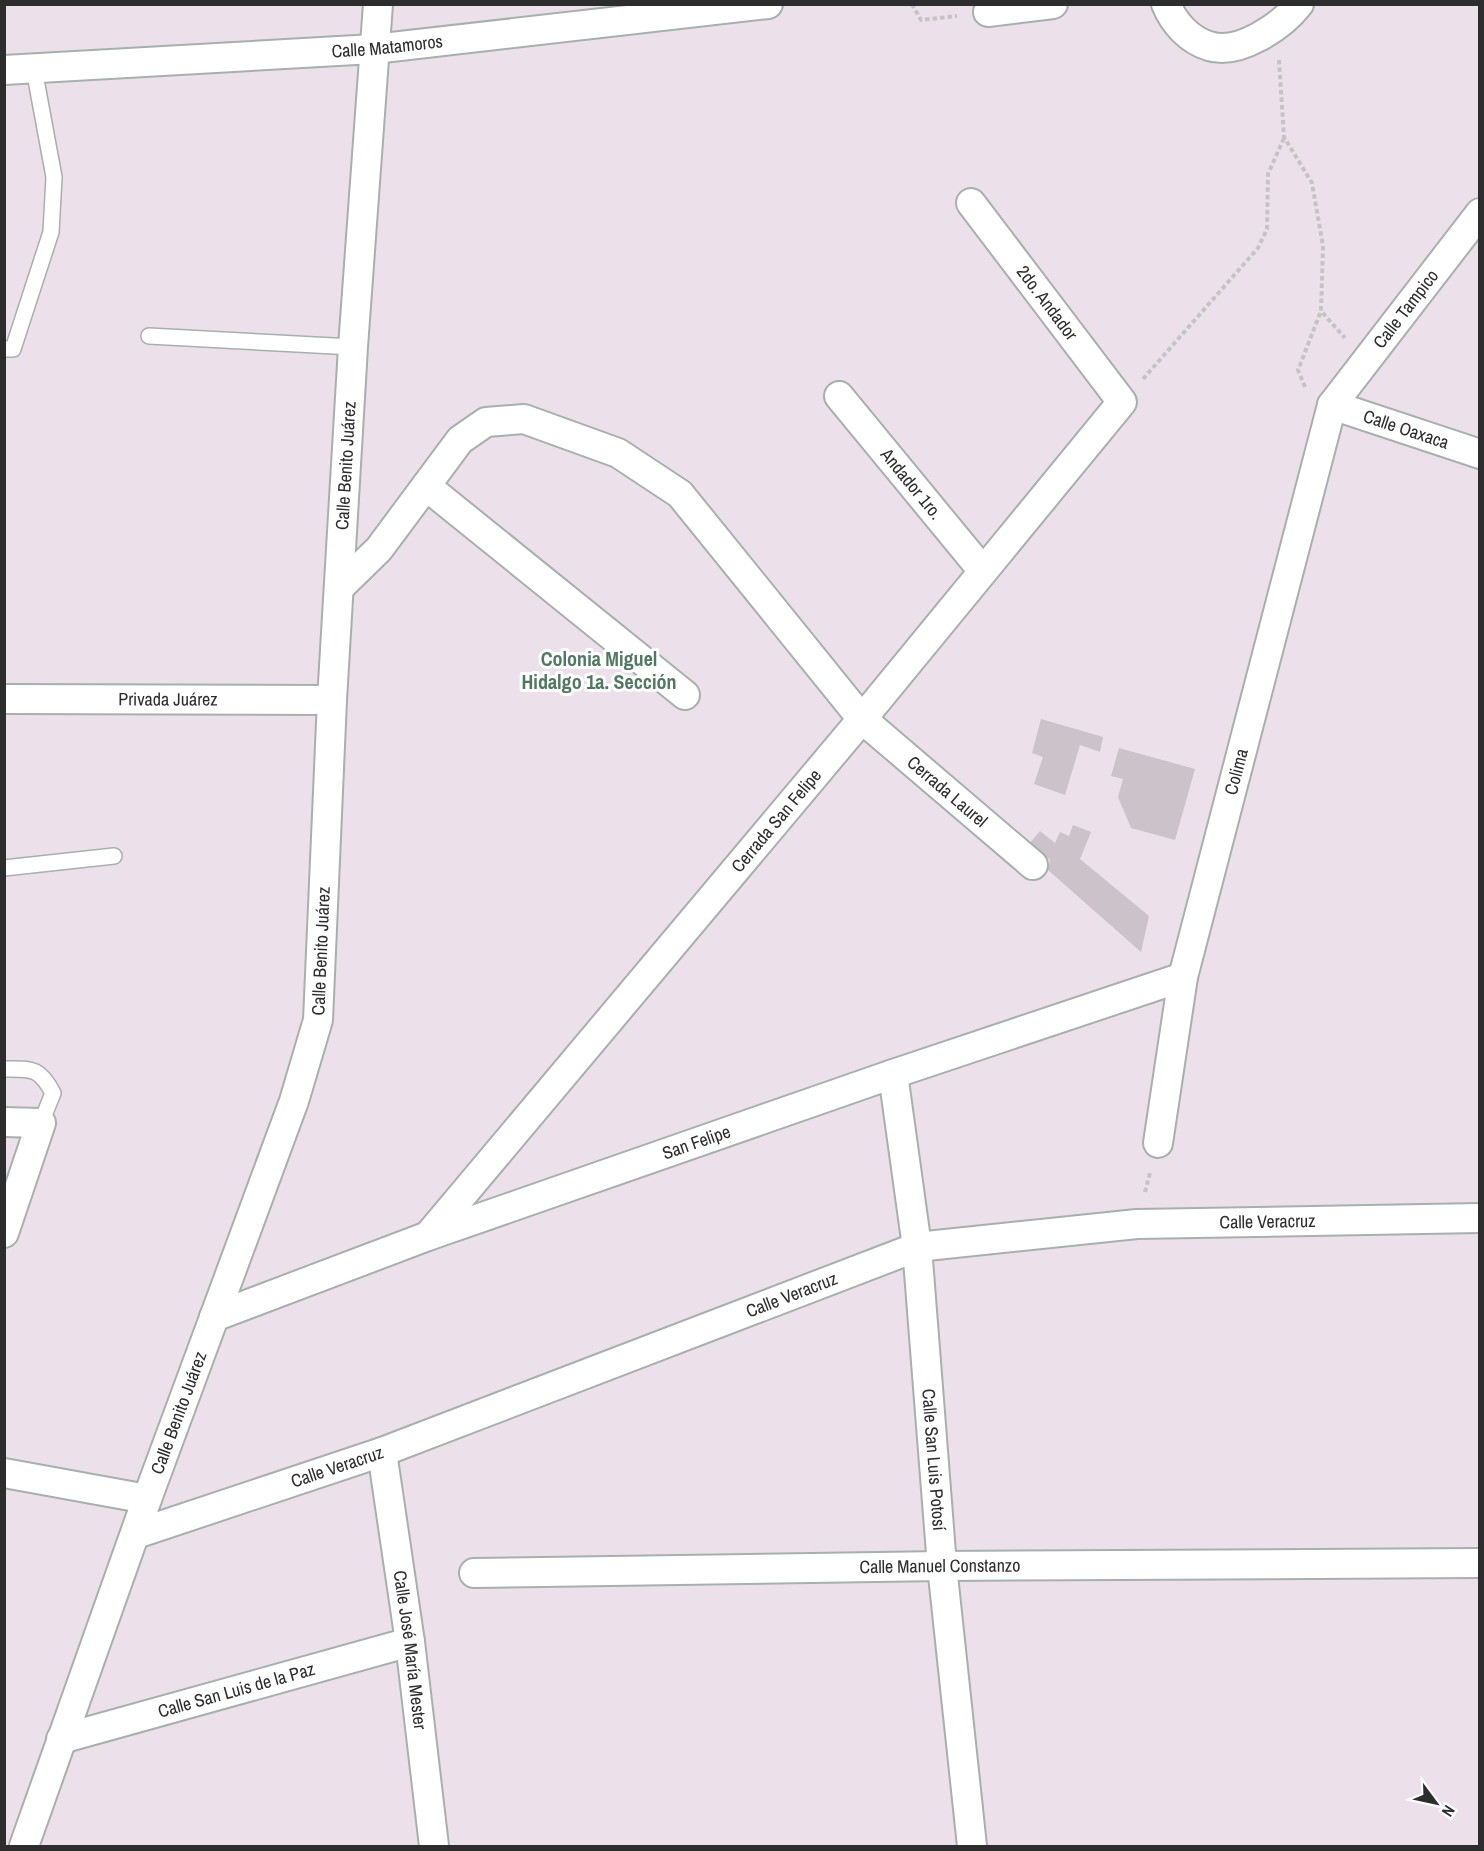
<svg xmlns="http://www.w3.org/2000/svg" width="1484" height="1851" font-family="'Archivo Narrow',sans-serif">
	<rect width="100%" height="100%" fill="#ece1ea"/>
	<!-- building -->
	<path fill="#ccc2ca" d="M 1041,719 L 1103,737 L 1100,752 L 1080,745 L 1065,795 L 1034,784 L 1043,757 L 1032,753 Z
		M 1119,748 L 1195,769 L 1175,840 L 1131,828 L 1118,797 L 1123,779 L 1111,776 Z
		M 1073,825 L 1091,832 L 1080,859 L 1149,916 L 1141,952 L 1048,870 L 1050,860 L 1030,843 L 1040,831 L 1055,843 L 1060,832 L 1069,836 Z"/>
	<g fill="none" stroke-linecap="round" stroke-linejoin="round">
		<defs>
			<path id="service" d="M 149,336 L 353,347
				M 4,349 L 13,349 L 51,232 L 54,177 L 34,69
				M 4,868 L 114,856
				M 4,1069 C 32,1069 39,1067 53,1093 L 41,1123"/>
			<g id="minor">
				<path d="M 1166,4 C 1174,23 1189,40 1209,46 C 1238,56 1282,26 1299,4"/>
				<path d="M 988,12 L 1053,4"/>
				<path id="s1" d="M 4,70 L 374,49 L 768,4"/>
				<path id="s2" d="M 839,396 L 983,571"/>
				<path id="s3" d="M 1332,405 L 1480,454"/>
				<path d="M 426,486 L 685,695"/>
				<path id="s4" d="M 339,588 L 379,549 L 460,440 L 486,422 L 524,419 L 618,453 L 680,494 L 862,719 L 1033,865"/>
				<path id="s5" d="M 4,699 L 332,700"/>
				<path id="s6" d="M 893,1074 L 917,1247 L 942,1566 L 972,1846"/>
				<path d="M 4,1122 L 41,1123 L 4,1233"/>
				<path id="s7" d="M 1158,1143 L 1183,977 L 1332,405 L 1480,213"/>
				<path id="s8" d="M 428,1236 L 862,719 L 1122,402 L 971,203"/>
				<path id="s9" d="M 214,1317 L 428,1236 L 893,1074 L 1183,977"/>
				<path id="s10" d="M 382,1452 L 410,1642 L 434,1846"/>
				<path d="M 4,1473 L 147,1499"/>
				<path id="s11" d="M 136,1534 L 382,1452 L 917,1247 L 1137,1224 L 1480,1218"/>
				<path id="s12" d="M 474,1573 L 942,1566 L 1480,1563"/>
				<path id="s13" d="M 61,1739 L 410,1642"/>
				<path id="s14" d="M 24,1846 L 147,1499 L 294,1101 L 318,1020 L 332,700 L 353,347 L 378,4"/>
			</g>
		</defs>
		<!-- service casing -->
		<use href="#service" stroke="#a7b0ab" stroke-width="18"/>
		<!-- minor casing -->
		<use href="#minor" stroke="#a7b0ab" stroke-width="32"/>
		<!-- path -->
		<path stroke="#c4c4c4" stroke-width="4" stroke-dasharray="4.5 3" stroke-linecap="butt" d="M 912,4 L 921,20 L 957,16
			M 1279,60 L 1284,137 L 1312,183 L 1323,246 L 1321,311 L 1345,338
			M 1143,379 L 1258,248 L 1267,229 L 1268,174 L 1284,138
			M 1305,387 L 1298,370 L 1321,311
			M 1145,1192 L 1150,1173"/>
		<!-- service -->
		<use href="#service" stroke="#fff" stroke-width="15"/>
		<!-- minor -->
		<use href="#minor" stroke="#fff" stroke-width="28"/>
	</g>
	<g text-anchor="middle" stroke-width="6" stroke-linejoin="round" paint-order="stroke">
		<!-- street labels -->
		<g font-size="18" fill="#2d2d2d" stroke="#fff">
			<text dy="6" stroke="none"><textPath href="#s1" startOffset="384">Calle Matamoros</textPath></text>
			<text transform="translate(1047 303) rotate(53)" y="6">2do. Andador</text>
			<text dy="6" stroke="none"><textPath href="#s7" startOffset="880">Calle Tampico</textPath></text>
			<text dy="6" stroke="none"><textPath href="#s3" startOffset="78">Calle Oaxaca</textPath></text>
			<text dy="6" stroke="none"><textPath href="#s14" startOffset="1432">Calle Benito Juárez</textPath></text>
			<text dy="6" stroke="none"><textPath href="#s2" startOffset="114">Andador 1ro.</textPath></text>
			<text dy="6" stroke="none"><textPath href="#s5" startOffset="164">Privada Juárez</textPath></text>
			<text dy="6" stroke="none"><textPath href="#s7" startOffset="380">Colima</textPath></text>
			<text dy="6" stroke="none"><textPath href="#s4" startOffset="837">Cerrada Laurel</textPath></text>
			<text dy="6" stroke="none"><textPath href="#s8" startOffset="542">Cerrada San Felipe</textPath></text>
			<text dy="6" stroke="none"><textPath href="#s14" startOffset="946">Calle Benito Juárez</textPath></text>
			<text dy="6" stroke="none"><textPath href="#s9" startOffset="513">San Felipe</textPath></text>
			<text dy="6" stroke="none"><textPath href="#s11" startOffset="1184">Calle Veracruz</textPath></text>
			<text dy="6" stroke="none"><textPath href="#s11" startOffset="698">Calle Veracruz</textPath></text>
			<text dy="6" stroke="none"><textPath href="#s14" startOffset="460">Calle Benito Juárez</textPath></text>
			<text dy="6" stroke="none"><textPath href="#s6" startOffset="388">Calle San Luis Potosí</textPath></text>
			<text dy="6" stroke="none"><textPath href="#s11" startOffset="212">Calle Veracruz</textPath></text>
			<text dy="6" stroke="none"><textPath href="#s12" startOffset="466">Calle Manuel Constanzo</textPath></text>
			<text dy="6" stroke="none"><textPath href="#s10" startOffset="200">Calle José María Mester</textPath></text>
			<text dy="6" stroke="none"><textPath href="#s13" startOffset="182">Calle San Luis de la Paz</textPath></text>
		</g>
		<!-- neighbourhood labels -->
		<g font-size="20" font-weight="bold" fill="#527863" stroke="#fff">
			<text x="599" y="666">Colonia Miguel<tspan x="599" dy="23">Hidalgo 1a. Sección</tspan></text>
		</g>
	</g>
	<!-- border -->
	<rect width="1484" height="1851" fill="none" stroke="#2d2d2d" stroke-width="12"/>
	<!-- north arrow -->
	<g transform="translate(1436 1803) rotate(123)" stroke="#ffffff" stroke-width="4.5" paint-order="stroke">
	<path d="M0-4.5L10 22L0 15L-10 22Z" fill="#2d2d2d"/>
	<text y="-9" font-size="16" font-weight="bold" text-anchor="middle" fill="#2d2d2d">N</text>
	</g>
</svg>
